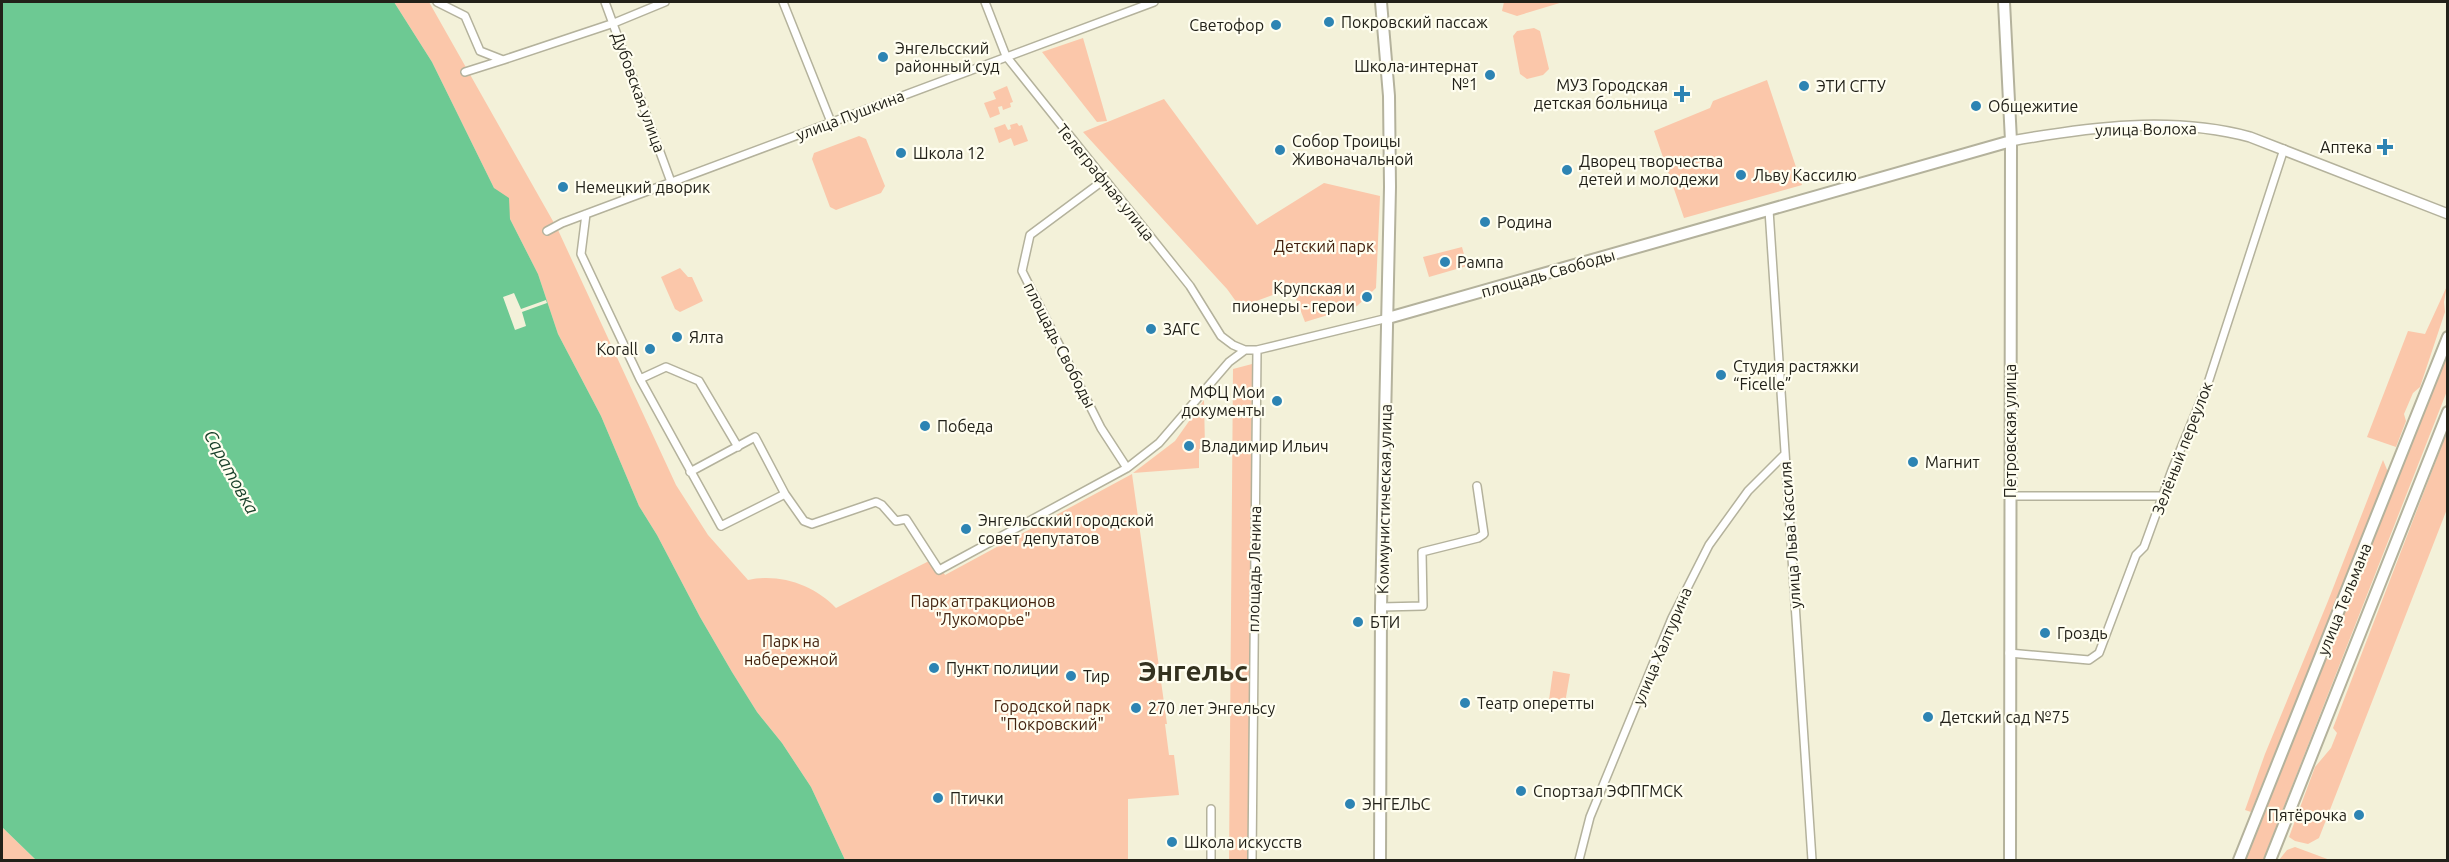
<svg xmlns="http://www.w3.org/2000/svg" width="2449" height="862" font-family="Ubuntu,sans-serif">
	<rect width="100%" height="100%" fill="#f3f1d9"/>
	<!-- green -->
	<path fill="#fbc7aa" d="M 394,2 L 429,2 L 558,230 L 676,485 L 708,535 L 748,580 C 780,573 814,585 836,608 L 935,558 L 945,575 L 1132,474 L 1167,724 L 1165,724 L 1169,755 L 1174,755 L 1179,795 L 1128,799 L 1128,860 L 845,860 L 811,787 L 782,743 L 757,712 L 732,672 L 700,617 L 657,535 L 639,506 L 601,416 L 558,334 L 538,274 L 510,219 L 508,207 L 494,188 L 432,62 Z
		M 1504,2 L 1563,2 L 1517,16 L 1502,11 Z
		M 1534,28 L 1540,31 L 1549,69 L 1543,75 L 1527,79 L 1520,74 L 1513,36 L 1517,31 Z
		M 1083,38 L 1107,121 L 1097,122 L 1042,52 Z
		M 1767,80 L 1802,185 L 1684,218 L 1654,131 L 1710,108 L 1713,101 Z
		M 1007,86 L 1013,102 L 1010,103 L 1011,107 L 1003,110 L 1002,106 L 998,107 L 1000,114 L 990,118 L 984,103 L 996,99 L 993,92 Z
		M 1164,99 L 1257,225 L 1324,183 L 1380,196 L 1376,288 L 1357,306 L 1305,322 L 1292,288 L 1240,307 L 1227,289 L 1083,132 Z
		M 1017,123 L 1019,126 L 1022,125 L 1028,141 L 1014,146 L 1011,138 L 999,143 L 994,128 L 1005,124 L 1008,130 L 1011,129 L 1010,125 Z
		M 859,136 L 866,139 L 885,186 L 881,193 L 836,210 L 830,207 L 812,159 L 814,153 Z
		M 1462,247 L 1467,266 L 1429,277 L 1423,257 Z
		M 680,268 L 688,277 L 692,277 L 703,301 L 680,312 L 675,309 L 661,277 Z
		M 2447,286 L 2444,302 L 2445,312 L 2420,387 L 2413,393 L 2404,414 L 2406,421 L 2396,447 L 2367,437 L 2408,331 L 2425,334 Z
		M 2447,355 L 2447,391 L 2263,860 L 2246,860 Z
		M 1252,364 L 1249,860 L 1229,860 L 1233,369 Z
		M 1204,400 L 1205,448 L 1199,449 L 1199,468 L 1133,473 L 1175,441 Z
		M 2447,432 L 2447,509 L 2319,838 L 2308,844 L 2295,841 L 2289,837 L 2315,767 L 2331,748 L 2337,733 L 2333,728 Z
		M 2383,460 L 2388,472 L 2251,812 L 2245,810 L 2265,754 L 2328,601 Z
		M 1553,671 L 1570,674 L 1565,703 L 1549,700 Z
		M 2,827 L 36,860 L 2,860 Z
		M 2295,847 L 2330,860 L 2279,860 L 2287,850 Z"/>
	<!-- water -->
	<path fill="#6dc993" d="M 2,2 L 394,2 L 432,62 L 494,188 L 509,198 L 510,219 L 538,274 L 558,334 L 601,416 L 639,506 L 657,535 L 700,617 L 732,672 L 757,712 L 782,743 L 811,787 L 845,860 L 36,860 L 2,827 Z"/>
	<!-- pier -->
	<path fill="#f3f1d9" d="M 514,293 L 521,309 L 546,300 L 547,303 L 522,312 L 526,326 L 515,330 L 503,297 Z"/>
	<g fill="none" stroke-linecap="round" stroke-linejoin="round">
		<defs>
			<path id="minor" d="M 437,2 L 465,16 L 480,51 L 503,60 L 465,72
				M 605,2 L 671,182
				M 783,2 L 831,122
				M 985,2 L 1006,56 L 1190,286 L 1221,336 L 1233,345 L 1245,350
				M 503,60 L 614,23 L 665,2
				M 1104,180 L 1030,235 L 1022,271 L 1101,428 L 1127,468
				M 1769,210 L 1812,860
				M 586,214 L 581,254 L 640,379 L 721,526 L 785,494 L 804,521 L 812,524 L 876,502 L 882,505 L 896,521 L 906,519 L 939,570 L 1127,468 L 1159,443 L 1229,362 L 1245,350 L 1257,350 L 1388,318
				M 547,231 L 562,223 L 1154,2
				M 640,379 L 666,367 L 699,381 L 738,447
				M 690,472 L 755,437 L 785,494
				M 2010,496 L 2162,496
				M 1381,607 L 1423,606 L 1422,552 L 1478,538 L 1484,534 L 1477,486
				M 2009,653 L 2089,660 L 2099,653 L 2136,555 L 2144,547 L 2172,470 L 2208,383 L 2284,149
				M 1211,860 L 1211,809
				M 1252,860 L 1257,350
				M 1579,860 L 1590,817 L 1672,618 L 1709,545 L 1748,491 L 1785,454"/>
			<path id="tertiary" d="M 2011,141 C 2089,127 2172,116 2250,137 L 2448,214"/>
			<path id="secondary" d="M 2004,2 L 2011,141 L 2010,860
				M 1388,318 L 2011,141
				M 1380,860 L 1381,607 L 1390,187 L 1389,96 L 1381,2
				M 2239,860 L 2448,337
				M 2270,860 L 2448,412"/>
		</defs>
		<!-- minor casing -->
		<use href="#minor" stroke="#b4b29c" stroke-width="10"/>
		<!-- tertiary casing -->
		<use href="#tertiary" stroke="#b4b29c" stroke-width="12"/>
		<!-- secondary casing -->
		<use href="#secondary" stroke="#b4b29c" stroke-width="14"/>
		<!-- minor -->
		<use href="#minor" stroke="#fff" stroke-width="7"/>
		<!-- tertiary -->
		<use href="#tertiary" stroke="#fff" stroke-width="9"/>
		<!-- secondary -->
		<use href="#secondary" stroke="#fff" stroke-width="10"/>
	</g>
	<!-- markers -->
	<g fill="#2d84b3" stroke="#fffef0" stroke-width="2">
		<circle cx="1329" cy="22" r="6"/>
		<circle cx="1276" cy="25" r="6"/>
		<circle cx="883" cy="57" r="6"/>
		<circle cx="1490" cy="75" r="6"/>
		<circle cx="1804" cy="86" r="6"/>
		<path d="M1679 85h6v6h6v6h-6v6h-6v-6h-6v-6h6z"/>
		<circle cx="1976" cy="106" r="6"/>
		<path d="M2382 138h6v6h6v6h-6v6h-6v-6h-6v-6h6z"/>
		<circle cx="1280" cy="150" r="6"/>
		<circle cx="901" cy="153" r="6"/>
		<circle cx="1567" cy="170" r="6"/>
		<circle cx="1741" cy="175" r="6"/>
		<circle cx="563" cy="187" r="6"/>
		<circle cx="1485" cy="222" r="6"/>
		<circle cx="1445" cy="262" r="6"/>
		<circle cx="1367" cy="297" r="6"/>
		<circle cx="1151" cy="329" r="6"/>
		<circle cx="677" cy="337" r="6"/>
		<circle cx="650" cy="349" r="6"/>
		<circle cx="1721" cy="375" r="6"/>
		<circle cx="1277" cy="401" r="6"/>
		<circle cx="925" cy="426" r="6"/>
		<circle cx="1189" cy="446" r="6"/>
		<circle cx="1913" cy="462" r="6"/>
		<circle cx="966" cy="529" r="6"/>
		<circle cx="1358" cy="622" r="6"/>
		<circle cx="2045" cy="633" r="6"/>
		<circle cx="934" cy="668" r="6"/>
		<circle cx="1071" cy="676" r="6"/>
		<circle cx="1465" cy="703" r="6"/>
		<circle cx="1136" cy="708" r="6"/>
		<circle cx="1928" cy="717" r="6"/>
		<circle cx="1521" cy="791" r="6"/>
		<circle cx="938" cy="798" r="6"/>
		<circle cx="1350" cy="804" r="6"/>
		<circle cx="2359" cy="815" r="6"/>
		<circle cx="1172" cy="842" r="6"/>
	</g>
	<g text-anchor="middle" stroke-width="4.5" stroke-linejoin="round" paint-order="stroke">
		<!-- poi labels -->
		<g font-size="16" fill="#222119" stroke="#fffef0" text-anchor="start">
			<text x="1341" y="28">Покровский пассаж</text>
			<text x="1264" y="31" text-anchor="end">Светофор</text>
			<text x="895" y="54">Энгельсский<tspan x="895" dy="18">районный суд</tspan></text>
			<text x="1478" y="72" text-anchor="end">Школа-интернат<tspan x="1478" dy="18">№1</tspan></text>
			<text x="1668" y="91" text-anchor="end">МУЗ Городская<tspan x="1668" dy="18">детская больница</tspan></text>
			<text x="1816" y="92">ЭТИ СГТУ</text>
			<text x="1988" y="112">Общежитие</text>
			<text x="1292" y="147">Собор Троицы<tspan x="1292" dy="18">Живоначальной</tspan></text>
			<text x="2372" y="153" text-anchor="end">Аптека</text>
			<text x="913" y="159">Школа 12</text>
			<text x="1579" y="167">Дворец творчества<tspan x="1579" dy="18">детей и молодежи</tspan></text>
			<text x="1753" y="181">Льву Кассилю</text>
			<text x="575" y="193">Немецкий дворик</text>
			<text x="1497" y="228">Родина</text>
			<text x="1457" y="268">Рампа</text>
			<text x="1355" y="294" text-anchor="end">Крупская и<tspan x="1355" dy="18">пионеры - герои</tspan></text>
			<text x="1163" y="335">ЗАГС</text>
			<text x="689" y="343">Ялта</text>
			<text x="638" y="355" text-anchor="end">Korall</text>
			<text x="1733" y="372">Студия растяжки<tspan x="1733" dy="18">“Ficelle”</tspan></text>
			<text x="1265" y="398" text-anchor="end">МФЦ Мои<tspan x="1265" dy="18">документы</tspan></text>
			<text x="937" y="432">Победа</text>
			<text x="1201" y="452">Владимир Ильич</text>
			<text x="1925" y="468">Магнит</text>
			<text x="978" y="526">Энгельсский городской<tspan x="978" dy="18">совет депутатов</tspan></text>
			<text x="1370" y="628">БТИ</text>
			<text x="2057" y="639">Гроздь</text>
			<text x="946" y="674">Пункт полиции</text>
			<text x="1083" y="682">Тир</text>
			<text x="1477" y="709">Театр оперетты</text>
			<text x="1148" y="714">270 лет Энгельсу</text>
			<text x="1940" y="723">Детский сад №75</text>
			<text x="1533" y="797">Спортзал ЭФПГМСК</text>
			<text x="950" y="804">Птички</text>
			<text x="1362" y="810">ЭНГЕЛЬС</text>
			<text x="2347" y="821" text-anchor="end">Пятёрочка</text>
			<text x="1184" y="848">Школа искусств</text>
		</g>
		<!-- street labels -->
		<g font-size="16" fill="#222119" stroke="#fffef0">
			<text transform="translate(639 92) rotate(70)" y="6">Дубовская улица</text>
			<text transform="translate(850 115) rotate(-21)" y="6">улица Пушкина</text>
			<text transform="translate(2146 129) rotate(-1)" y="6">улица Волоха</text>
			<text transform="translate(1106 182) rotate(51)" y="6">Телеграфная улица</text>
			<text transform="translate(1548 273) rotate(-16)" y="6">площадь Свободы</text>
			<text transform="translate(1060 345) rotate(63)" y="6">площадь Свободы</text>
			<text transform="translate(2010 431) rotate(-90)" y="6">Петровская улица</text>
			<text transform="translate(2182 448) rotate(-69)" y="6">Зелёный переулок</text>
			<text transform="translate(1384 499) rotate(-89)" y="6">Коммунистическая улица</text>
			<text transform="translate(1790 535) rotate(-94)" y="6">улица Льва Кассиля</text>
			<text transform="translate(1254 569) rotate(-89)" y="6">площадь Ленина</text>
			<text transform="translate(2344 599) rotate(-68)" y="6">улица Тельмана</text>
			<text transform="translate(1662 646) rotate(-67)" y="6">улица Халтурина</text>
		</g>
		<!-- park labels -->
		<g font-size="16" fill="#44230f" stroke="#fffef0">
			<text x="1324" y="252">Детский парк</text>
			<text x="983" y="607">Парк аттракционов<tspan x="983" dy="18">"Лукоморье"</tspan></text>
			<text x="791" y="647">Парк на<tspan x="791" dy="18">набережной</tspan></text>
			<text x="1052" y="712">Городской парк<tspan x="1052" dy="18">"Покровский"</tspan></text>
		</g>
		<!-- water labels -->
		<g font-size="18" font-style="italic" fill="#183f29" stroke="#fffef0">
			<text transform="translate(231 472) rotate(61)" y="6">Саратовка</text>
		</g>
		<!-- town labels -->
		<g font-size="28" font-weight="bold" fill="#34321f" stroke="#fffef0">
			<text x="1193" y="681">Энгельс</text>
		</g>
	</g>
	<!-- border -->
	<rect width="2449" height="862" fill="none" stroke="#222119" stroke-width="6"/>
</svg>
